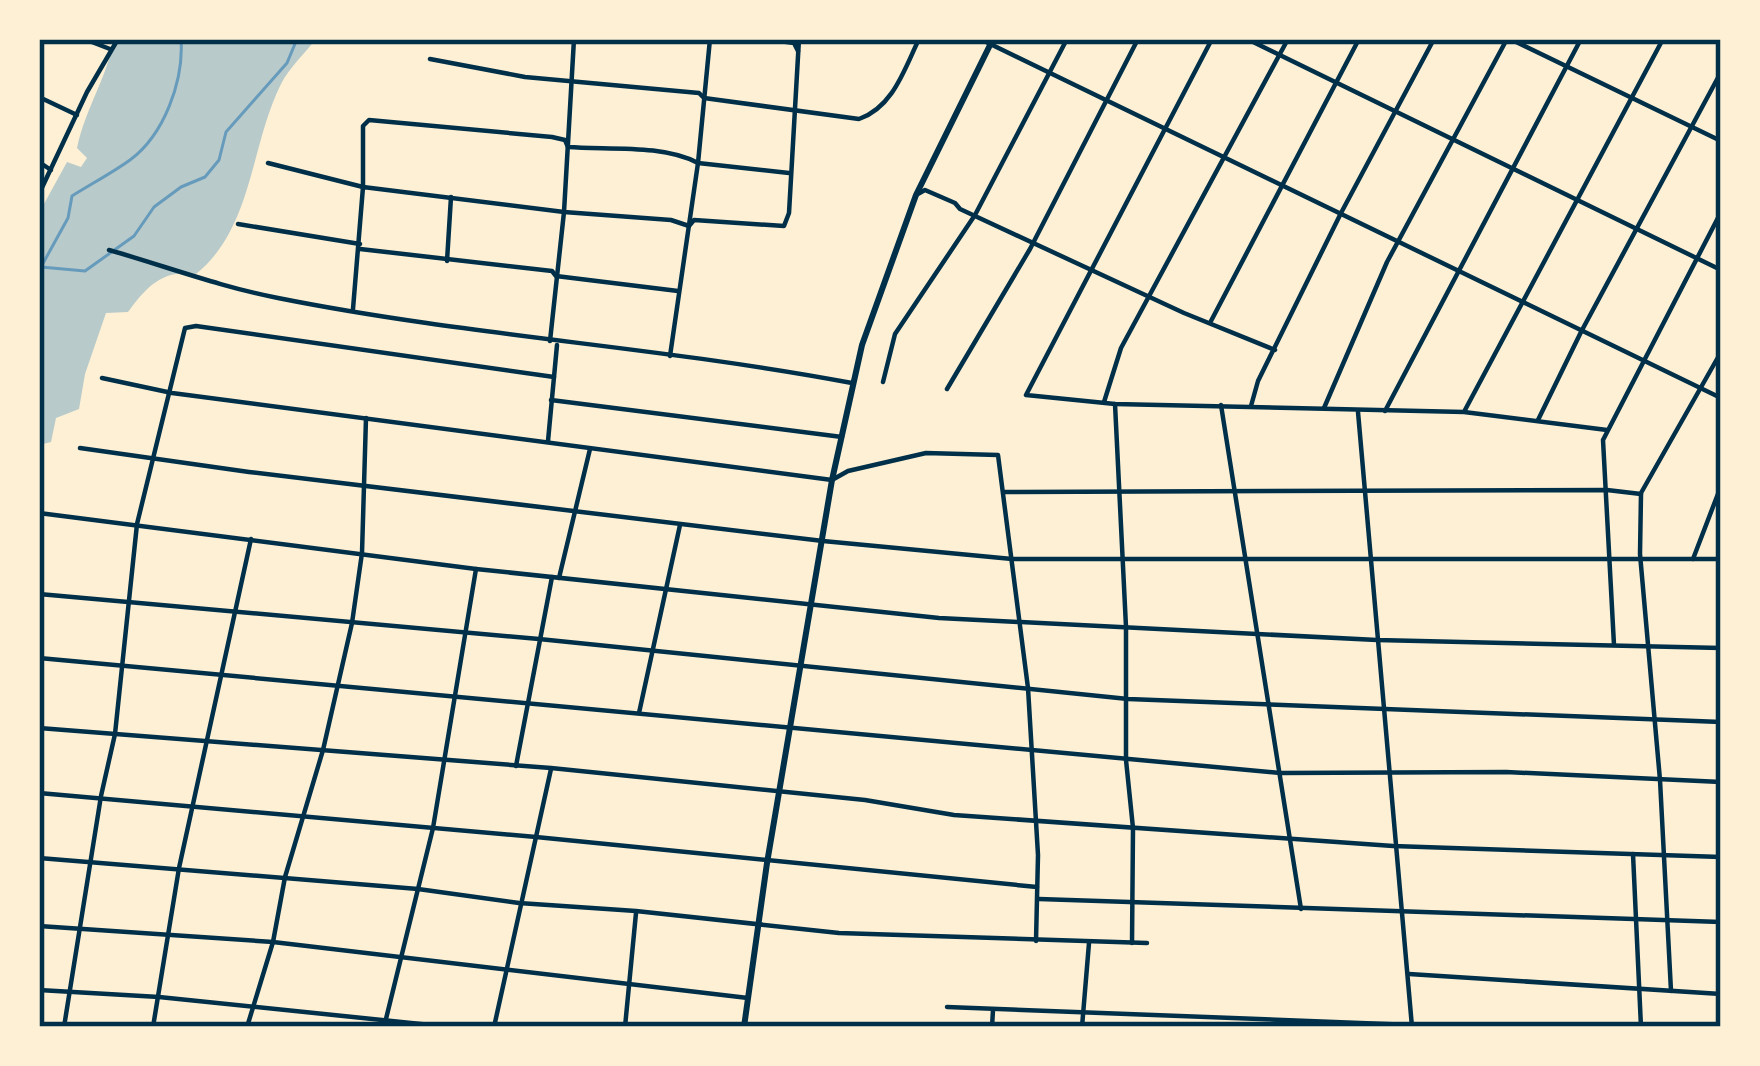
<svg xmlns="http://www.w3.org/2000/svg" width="1760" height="1066" font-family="'Public Sans',sans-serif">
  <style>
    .green { fill: #b9caca }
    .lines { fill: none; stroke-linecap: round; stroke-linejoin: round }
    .stream { stroke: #669bbc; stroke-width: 3 }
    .minor { stroke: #003049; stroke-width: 4.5 }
    .tertiary { stroke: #003049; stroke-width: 6 }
    .neatline { fill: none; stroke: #003049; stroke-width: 4.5 }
  </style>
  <rect width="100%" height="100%" fill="#fdf0d5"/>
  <path class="green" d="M 114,39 L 316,39 C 305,53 289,68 281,84 C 250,146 253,228 196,274 C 163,269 147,286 128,312 L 106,313 L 85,374 L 79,409 L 56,418 L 51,442 L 39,445 L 39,213 L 67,162 L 81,167 L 87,158 L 77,148 C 85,109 107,78 114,39 Z"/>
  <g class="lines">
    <g class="stream">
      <path d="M 41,267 L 85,271 L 134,236 L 154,207 L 181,187 L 205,177 L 219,160 L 226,132 L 287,63 L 297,39"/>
      <path d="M 39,297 L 41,267 L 68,218 L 72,196 C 91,184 112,173 130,160 C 164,135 184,81 181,39"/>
    </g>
    <g class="minor">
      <path d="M 84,39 L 110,49"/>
      <path d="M 764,39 L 794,43 L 798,51"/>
      <path d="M 980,39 L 1721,398"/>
      <path d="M 1212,39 L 1026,395 L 1115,404 L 1464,412 L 1607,430"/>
      <path d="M 1247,39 L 1721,270"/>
      <path d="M 1510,39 L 1721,141"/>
      <path d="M 430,59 L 525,77 L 699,93 L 704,98 L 859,119 C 893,107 904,70 919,39"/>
      <path d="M 39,97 L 77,115"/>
      <path d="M 39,162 L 51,170"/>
      <path d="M 268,163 L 363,187 L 363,126 L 369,120 L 552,137 L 565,140 L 568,147 C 607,150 663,144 698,163 L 789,173"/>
      <path d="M 39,194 L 87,92 L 118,39"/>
      <path d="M 916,195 L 925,190 L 955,203 L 960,209 L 1184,313 L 1275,350"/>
      <path d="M 238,224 L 360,244"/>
      <path d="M 360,249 L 552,271 L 556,276 L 678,291"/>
      <path d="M 109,250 C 165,266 221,287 278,298 C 468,336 662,347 852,383 L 854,380"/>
      <path d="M 447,261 L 451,197"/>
      <path d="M 353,309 L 363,187 L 564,212 L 671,220 L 689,226 L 694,220 L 784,226 L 789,213 L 799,39"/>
      <path d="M 1211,321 L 1359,39"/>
      <path d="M 550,341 L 564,212 L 574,39"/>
      <path d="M 670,356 L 698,163 L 710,39"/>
      <path d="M 102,378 L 172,393 L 832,480 L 848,471 L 926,453 L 998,455 L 1028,688 L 1038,855 L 1036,941"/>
      <path d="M 883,382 L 895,334 L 975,215 L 1067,39"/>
      <path d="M 947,389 L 1030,249 L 1138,39"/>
      <path d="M 551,400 L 842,437"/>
      <path d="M 1104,402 L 1121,348 L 1288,39"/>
      <path d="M 1115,404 L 1126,627 L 1126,760 L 1133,828 L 1132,943"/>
      <path d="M 1221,405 L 1301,909"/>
      <path d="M 1251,406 L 1258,381 L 1341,213 L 1434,39"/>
      <path d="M 1324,408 L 1387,262 L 1507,39"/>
      <path d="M 1465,410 L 1663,39"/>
      <path d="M 1385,411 L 1581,39"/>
      <path d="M 1358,412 L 1412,1027"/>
      <path d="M 1538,420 L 1581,332 L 1721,72"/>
      <path d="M 548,441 L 557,345"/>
      <path d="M 80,448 L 249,472 L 823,541 L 1012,559 L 1721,559"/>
      <path d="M 1005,492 L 1607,490 L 1641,494"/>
      <path d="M 1641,493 L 1721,352"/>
      <path d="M 1641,494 L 1640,554 L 1660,780 L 1671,991"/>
      <path d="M 39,513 L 476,569 L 939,618 L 1377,640 L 1721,648"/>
      <path d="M 1693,559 L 1721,486"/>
      <path d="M 559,578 L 590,449"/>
      <path d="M 39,594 L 539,639 L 1128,699 L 1721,722"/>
      <path d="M 1614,645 L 1603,440 L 1721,212"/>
      <path d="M 39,658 L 1280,773 L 1506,772 L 1721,782"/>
      <path d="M 639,713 L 680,525"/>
      <path d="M 39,728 L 551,768 L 865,800 L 954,815 L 1393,846 L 1721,857"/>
      <path d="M 516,766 L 552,577"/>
      <path d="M 39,793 L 536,837 L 1037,887"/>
      <path d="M 1633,854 L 1641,1027"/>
      <path d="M 39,858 L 418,889 L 519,903 L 636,911 L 839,933 L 1147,943"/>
      <path d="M 1039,899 L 1721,922"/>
      <path d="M 39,926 L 273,942 L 748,998"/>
      <path d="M 1409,974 L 1721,994"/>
      <path d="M 39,990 L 159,997 L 450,1027"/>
      <path d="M 947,1007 L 1412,1025"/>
      <path d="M 64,1027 L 101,796 L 115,734 L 137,524 L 185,328 L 196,326 L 554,377"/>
      <path d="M 153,1027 L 179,868 L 251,539"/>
      <path d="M 247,1027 L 273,942 L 285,877 L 323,750 L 352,623 L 362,553 L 366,418"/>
      <path d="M 384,1027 L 433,828 L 476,569"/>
      <path d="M 494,1027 L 551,769"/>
      <path d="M 625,1027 L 636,913"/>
      <path d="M 992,1027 L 993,1010"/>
      <path d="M 1082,1027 L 1089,943"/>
    </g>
    <path class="tertiary" d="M 744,1027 L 767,863 L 832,480 L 862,345 L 916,195 L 993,39"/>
  </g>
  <rect width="1760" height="1066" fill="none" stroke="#fdf0d5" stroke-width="84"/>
  <rect x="42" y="42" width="1676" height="982" class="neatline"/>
</svg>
